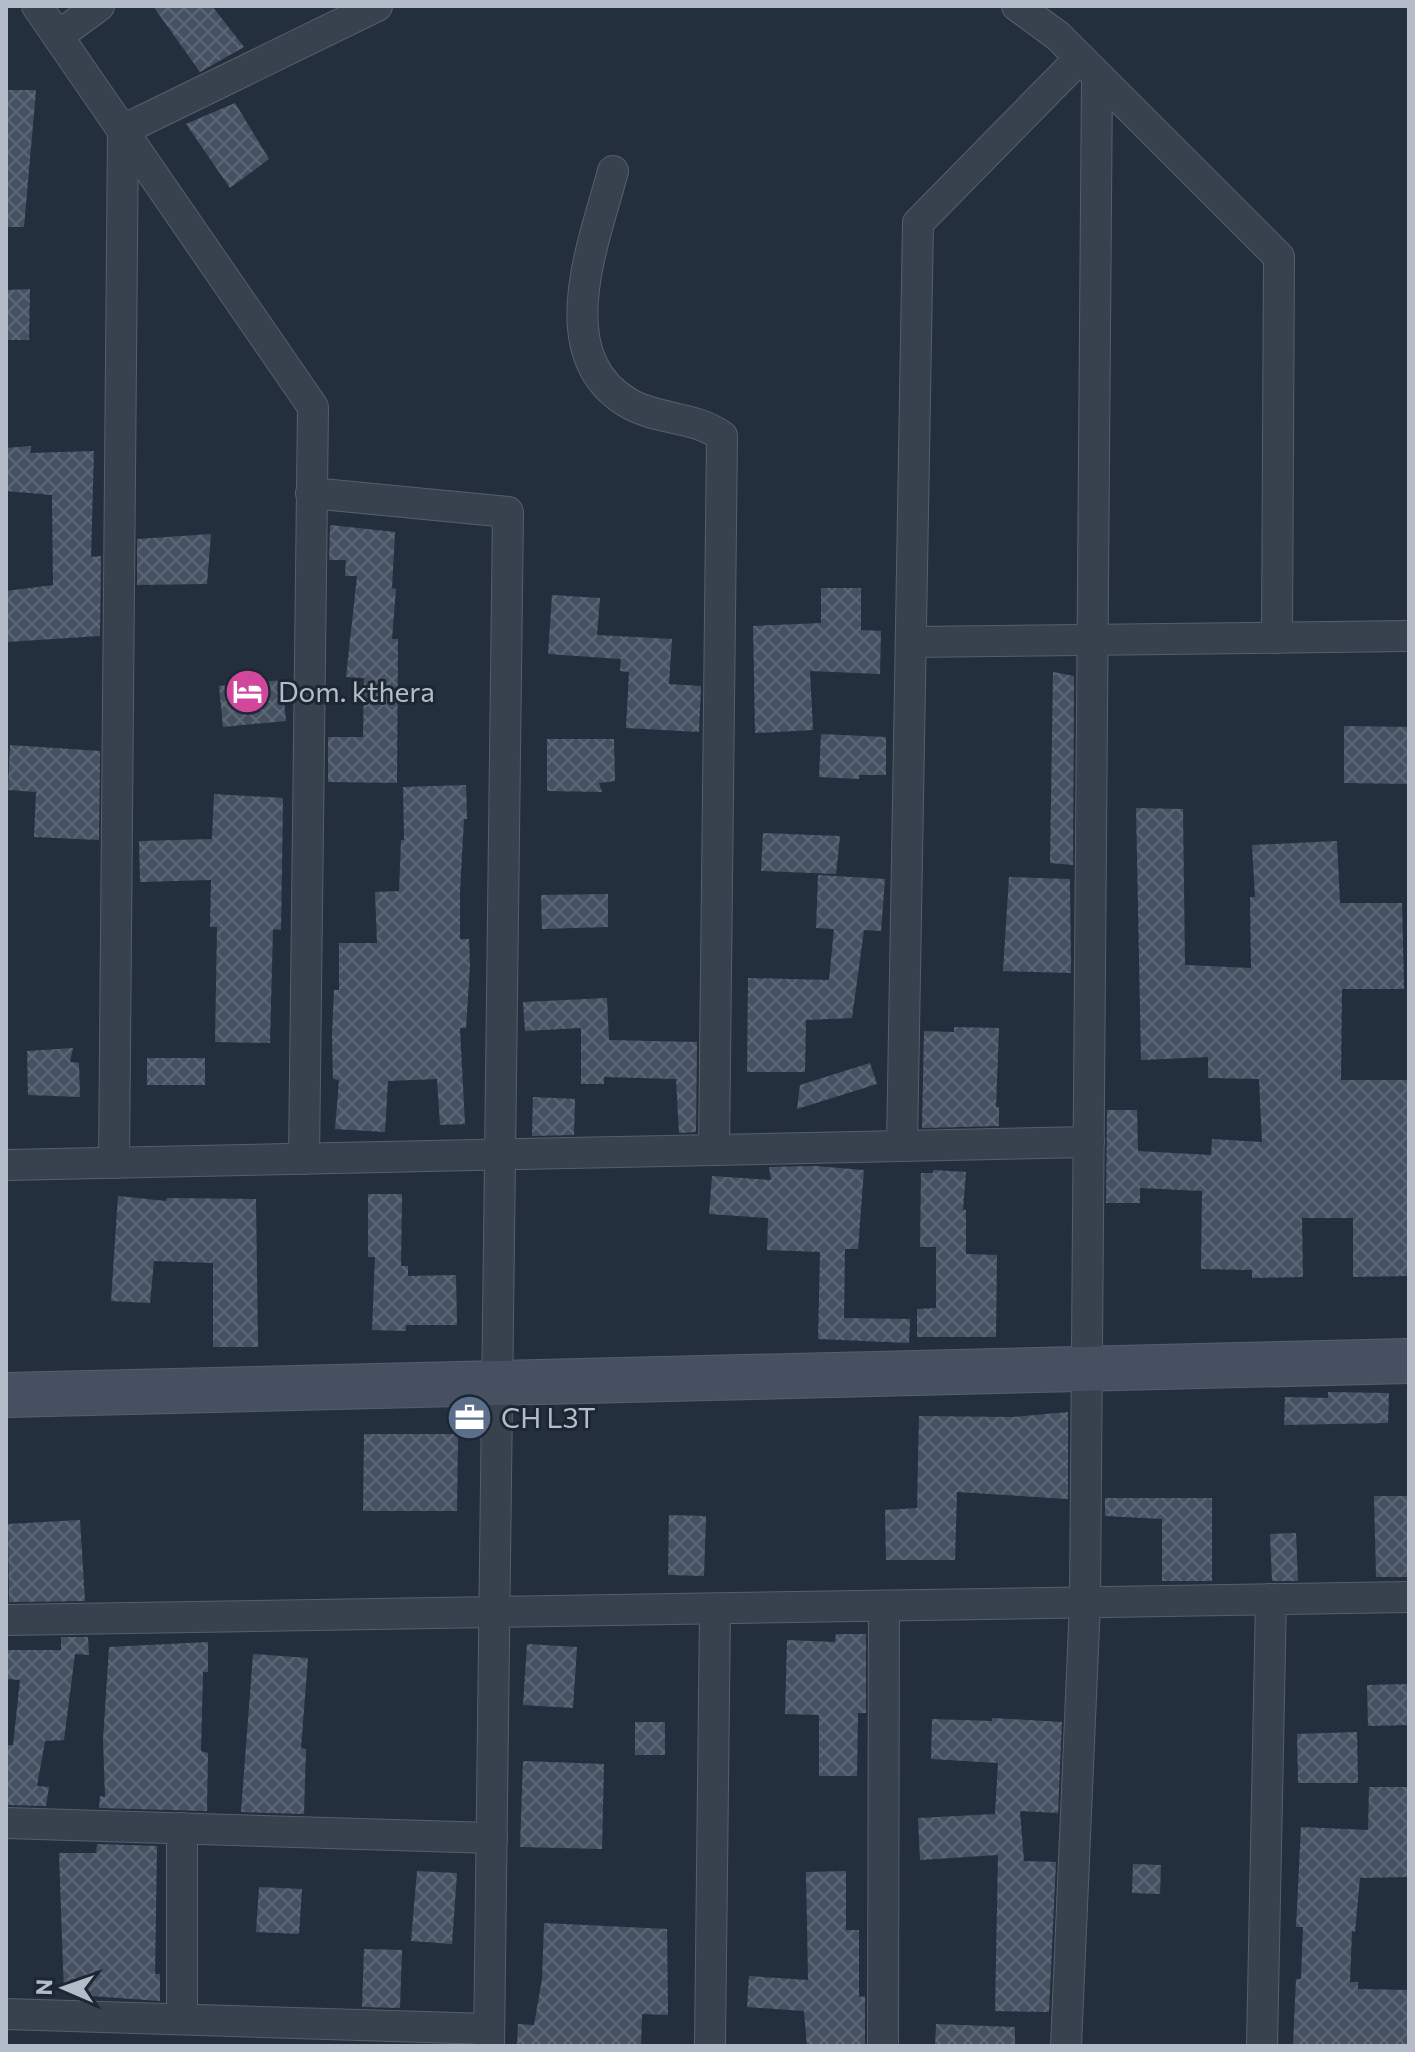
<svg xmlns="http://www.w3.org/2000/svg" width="1415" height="2052" font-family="Commissioner,sans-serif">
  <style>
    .building { fill: url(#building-cross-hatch) }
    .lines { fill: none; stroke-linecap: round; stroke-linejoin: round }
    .street-casing { stroke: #565f6c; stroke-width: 32 }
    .secondary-casing { stroke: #565f6c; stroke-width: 46 }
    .street { stroke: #38414e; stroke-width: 30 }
    .secondary { stroke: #465061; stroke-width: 44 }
    .labels { text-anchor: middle; stroke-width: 6; stroke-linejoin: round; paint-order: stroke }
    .poi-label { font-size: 28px; fill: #b4bcc9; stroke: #1d2633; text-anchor: start }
  </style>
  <defs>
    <pattern id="building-cross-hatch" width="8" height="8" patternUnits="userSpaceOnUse" patternTransform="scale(2)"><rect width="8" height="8" fill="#455162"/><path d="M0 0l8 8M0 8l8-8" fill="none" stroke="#5d6877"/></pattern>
  </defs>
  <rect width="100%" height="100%" fill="#242f3e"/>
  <g class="building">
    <path d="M 153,6 L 212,6 L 244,47 L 200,72 Z"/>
    <path d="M 6,90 L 36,90 L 24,227 L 6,227 Z"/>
    <path d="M 235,103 L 269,159 L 230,188 L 186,124 Z"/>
    <path d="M 30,289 L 29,340 L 6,340 L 6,290 Z"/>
    <path d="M 31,446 L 30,453 L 94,451 L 91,557 L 101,556 L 100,636 L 6,642 L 6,591 L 53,585 L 52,495 L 6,491 L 6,448 Z"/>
    <path d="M 330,525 L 395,532 L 392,588 L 396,589 L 392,639 L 398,639 L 397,783 L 328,782 L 328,737 L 363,737 L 364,678 L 346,677 L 357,576 L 345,576 L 346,560 L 329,560 Z"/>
    <path d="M 211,534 L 207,584 L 137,585 L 137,539 Z"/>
    <path d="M 821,588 L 861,588 L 861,630 L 881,631 L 880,674 L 810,671 L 813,730 L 755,733 L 753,626 L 821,623 Z"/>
    <path d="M 552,595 L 600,598 L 597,635 L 672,639 L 669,684 L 701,686 L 699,732 L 626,728 L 629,672 L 620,671 L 621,659 L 548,654 Z"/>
    <path d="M 1053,672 L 1074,676 L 1073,865 L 1050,863 Z"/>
    <path d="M 282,680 L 286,721 L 223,727 L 219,686 Z"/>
    <path d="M 1344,726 L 1409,727 L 1409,784 L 1344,783 Z"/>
    <path d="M 821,734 L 886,737 L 886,775 L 859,775 L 859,779 L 819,777 Z"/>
    <path d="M 547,739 L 614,739 L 615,781 L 599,783 L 602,792 L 547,791 Z"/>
    <path d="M 10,745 L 100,751 L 99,840 L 34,837 L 36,792 L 8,790 Z"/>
    <path d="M 466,785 L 467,819 L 464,819 L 460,892 L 460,939 L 469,939 L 470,966 L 466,1028 L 460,1028 L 465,1124 L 440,1125 L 437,1079 L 388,1081 L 385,1132 L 335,1129 L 339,1080 L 333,1079 L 332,1036 L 334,990 L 339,990 L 339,943 L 377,943 L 375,892 L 399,891 L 401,840 L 404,840 L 403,787 Z"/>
    <path d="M 214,794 L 283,798 L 281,930 L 273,929 L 270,1043 L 215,1042 L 217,927 L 210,927 L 211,880 L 140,882 L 139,841 L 212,839 Z"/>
    <path d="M 1136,808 L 1183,809 L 1185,965 L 1251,968 L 1250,897 L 1255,897 L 1252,845 L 1337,841 L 1340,903 L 1402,903 L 1404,989 L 1342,989 L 1341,1080 L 1409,1080 L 1409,1276 L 1353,1277 L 1353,1218 L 1302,1218 L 1303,1277 L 1252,1278 L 1252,1270 L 1201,1269 L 1202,1191 L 1140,1188 L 1140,1203 L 1106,1203 L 1107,1110 L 1137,1110 L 1138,1151 L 1211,1155 L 1212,1139 L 1262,1142 L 1259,1079 L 1208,1078 L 1208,1057 L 1141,1060 Z"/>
    <path d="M 763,833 L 840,836 L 836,874 L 761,871 Z"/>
    <path d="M 818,875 L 885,879 L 881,931 L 864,930 L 852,1018 L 806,1020 L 805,1072 L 747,1072 L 748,978 L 829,980 L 834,929 L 816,928 Z"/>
    <path d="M 1009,877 L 1070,879 L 1071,973 L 1003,971 Z"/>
    <path d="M 608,894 L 608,927 L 542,929 L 541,895 Z"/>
    <path d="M 607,998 L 609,1040 L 697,1042 L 696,1132 L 679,1133 L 676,1079 L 604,1077 L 604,1084 L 581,1084 L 581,1028 L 525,1031 L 523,1002 Z"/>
    <path d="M 954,1027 L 999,1028 L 996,1107 L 999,1107 L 999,1126 L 922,1128 L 924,1031 L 954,1032 Z"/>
    <path d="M 73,1048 L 70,1062 L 79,1063 L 80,1097 L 28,1095 L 27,1051 Z"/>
    <rect x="147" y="1058" width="58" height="27"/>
    <path d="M 870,1063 L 877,1084 L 797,1109 L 800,1085 Z"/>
    <path d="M 533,1097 L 575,1099 L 574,1135 L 532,1136 Z"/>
    <path d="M 815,1166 L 864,1170 L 858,1249 L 845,1249 L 844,1318 L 910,1319 L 909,1343 L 818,1339 L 820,1252 L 767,1250 L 768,1218 L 709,1214 L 712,1176 L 771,1180 L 769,1167 Z"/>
    <path d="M 933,1170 L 966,1172 L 963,1210 L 966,1210 L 966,1254 L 997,1255 L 996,1337 L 917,1337 L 917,1309 L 936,1308 L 936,1247 L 920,1247 L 921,1173 L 933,1173 Z"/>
    <path d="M 368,1194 L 402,1194 L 401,1266 L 408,1266 L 408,1276 L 456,1275 L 457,1325 L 406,1325 L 406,1331 L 372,1330 L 375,1257 L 368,1257 Z"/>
    <path d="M 118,1196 L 166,1201 L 167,1198 L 256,1199 L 258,1347 L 213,1347 L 213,1263 L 154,1261 L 150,1303 L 111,1301 Z"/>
    <path d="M 1328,1392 L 1389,1393 L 1388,1423 L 1284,1425 L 1285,1397 L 1328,1398 Z"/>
    <path d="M 1068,1412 L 1068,1499 L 957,1492 L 955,1560 L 886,1560 L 885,1510 L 917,1508 L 919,1416 L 1013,1417 Z"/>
    <path d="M 364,1434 L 458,1434 L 457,1511 L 363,1511 Z"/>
    <path d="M 1374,1496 L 1409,1496 L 1409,1577 L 1376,1577 Z"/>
    <path d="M 1105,1498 L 1212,1498 L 1212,1581 L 1162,1581 L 1162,1519 L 1105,1516 Z"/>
    <path d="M 669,1515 L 706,1516 L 704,1576 L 668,1575 Z"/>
    <path d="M 80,1520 L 85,1601 L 9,1602 L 8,1524 Z"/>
    <path d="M 1296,1533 L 1298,1581 L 1272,1581 L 1270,1534 Z"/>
    <path d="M 836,1634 L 866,1634 L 866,1713 L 858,1713 L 857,1776 L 819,1776 L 819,1715 L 785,1714 L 787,1640 L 835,1642 Z"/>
    <path d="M 61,1637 L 88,1637 L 89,1655 L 75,1654 L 64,1740 L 45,1741 L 37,1786 L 49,1787 L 46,1806 L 6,1805 L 7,1745 L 13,1745 L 20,1680 L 8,1679 L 8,1650 L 61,1650 Z"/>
    <path d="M 208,1642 L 208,1672 L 203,1672 L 201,1751 L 208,1753 L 207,1811 L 99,1808 L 100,1796 L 105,1797 L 103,1740 L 109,1647 Z"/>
    <path d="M 527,1644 L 577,1647 L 573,1708 L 523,1705 Z"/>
    <path d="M 253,1654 L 308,1658 L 301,1748 L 306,1749 L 304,1814 L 241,1812 Z"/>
    <path d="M 1409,1684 L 1409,1725 L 1368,1726 L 1367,1685 Z"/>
    <path d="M 992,1718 L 1062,1722 L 1058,1813 L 1020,1811 L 1024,1861 L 1056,1862 L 1049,2012 L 995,2011 L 998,1855 L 920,1860 L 918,1818 L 995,1814 L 998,1763 L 931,1759 L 932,1719 L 992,1721 Z"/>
    <rect x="635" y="1722" width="30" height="33"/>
    <path d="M 1357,1732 L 1358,1783 L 1298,1783 L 1297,1734 Z"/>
    <path d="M 523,1761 L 604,1764 L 602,1849 L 520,1847 Z"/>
    <path d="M 1369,1787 L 1409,1787 L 1409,1877 L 1360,1878 L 1355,1932 L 1352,1931 L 1350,1982 L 1358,1982 L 1358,1989 L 1409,1990 L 1409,2046 L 1293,2046 L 1296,1979 L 1301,1979 L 1303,1927 L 1296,1927 L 1301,1827 L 1368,1830 Z"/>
    <path d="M 97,1844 L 157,1846 L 155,1974 L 160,1974 L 160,2001 L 64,1994 L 59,1853 L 96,1853 Z"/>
    <path d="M 1133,1864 L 1161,1865 L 1160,1894 L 1132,1893 Z"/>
    <path d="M 417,1871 L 457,1873 L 452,1944 L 411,1941 Z"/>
    <path d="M 846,1871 L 846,1930 L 859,1930 L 859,1997 L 865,1996 L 865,2046 L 807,2046 L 804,2011 L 747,2007 L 749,1976 L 808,1980 L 806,1872 Z"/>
    <path d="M 259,1887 L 302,1889 L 299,1934 L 256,1932 Z"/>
    <path d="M 544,1923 L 667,1929 L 668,2015 L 642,2014 L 641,2046 L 517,2046 L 518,2024 L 534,2025 L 542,1979 Z"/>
    <path d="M 364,1949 L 402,1950 L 400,2008 L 362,2007 Z"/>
    <path d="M 936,2024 L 1015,2027 L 1015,2046 L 935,2046 Z"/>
  </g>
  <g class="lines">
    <defs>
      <g id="street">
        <path d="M 37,6 L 313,407 L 304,1159"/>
        <path d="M 1017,6 L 1058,36 L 1279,257 L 1277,638"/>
        <path d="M 58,36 L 99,6"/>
        <path d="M 613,171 C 595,241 546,356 630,404 C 659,420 694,416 722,436 L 714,1150"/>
        <path d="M 311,493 L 508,512 L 489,2046"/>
        <path d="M 911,642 L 1409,636"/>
        <path d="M 902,1146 L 918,223 L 1080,58"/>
        <path d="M 114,1163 L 123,130 L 377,6"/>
        <path d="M 6,1165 L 1089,1142"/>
        <path d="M 6,1620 L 1409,1597"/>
        <path d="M 6,1823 L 492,1838"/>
        <path d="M 6,2014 L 489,2029"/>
        <path d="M 182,2019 L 182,1828"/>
        <path d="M 710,2046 L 715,1609"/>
        <path d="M 883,2046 L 884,1606"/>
        <path d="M 1066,2046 L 1085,1603 L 1097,76"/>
        <path d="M 1262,2046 L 1271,1599"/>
      </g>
      <path id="secondary" d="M 6,1395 L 1409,1361"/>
    </defs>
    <use href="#street" class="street-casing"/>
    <use href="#secondary" class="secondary-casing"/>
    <use href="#street" class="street"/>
    <use href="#secondary" class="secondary"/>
  </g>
  <defs>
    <symbol id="hotel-disc" viewBox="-11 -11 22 22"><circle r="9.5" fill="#d1479c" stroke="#1d2633"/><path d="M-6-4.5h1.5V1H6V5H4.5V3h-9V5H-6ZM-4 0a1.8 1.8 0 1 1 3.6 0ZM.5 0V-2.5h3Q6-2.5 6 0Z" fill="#fff"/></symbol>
    <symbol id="office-disc" viewBox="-11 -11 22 22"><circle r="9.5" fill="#5c6f8a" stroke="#1d2633"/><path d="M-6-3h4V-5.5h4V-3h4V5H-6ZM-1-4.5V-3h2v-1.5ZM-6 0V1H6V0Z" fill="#fff"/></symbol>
  </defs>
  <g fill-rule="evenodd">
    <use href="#hotel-disc" x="222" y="666" width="51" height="51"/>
    <use href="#office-disc" x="444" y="1392" width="51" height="51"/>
  </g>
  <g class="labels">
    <g class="poi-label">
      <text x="278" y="702">Dom. kthera</text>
      <text x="501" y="1428">CH L3T</text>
    </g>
  </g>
  <rect width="1415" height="2052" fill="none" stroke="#b4bcc9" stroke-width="16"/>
  <g transform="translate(64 1988) rotate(272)" stroke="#1d2633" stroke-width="6" paint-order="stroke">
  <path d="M0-6L14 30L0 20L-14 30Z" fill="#b4bcc9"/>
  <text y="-12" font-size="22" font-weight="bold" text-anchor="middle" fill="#b4bcc9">N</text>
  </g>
</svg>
